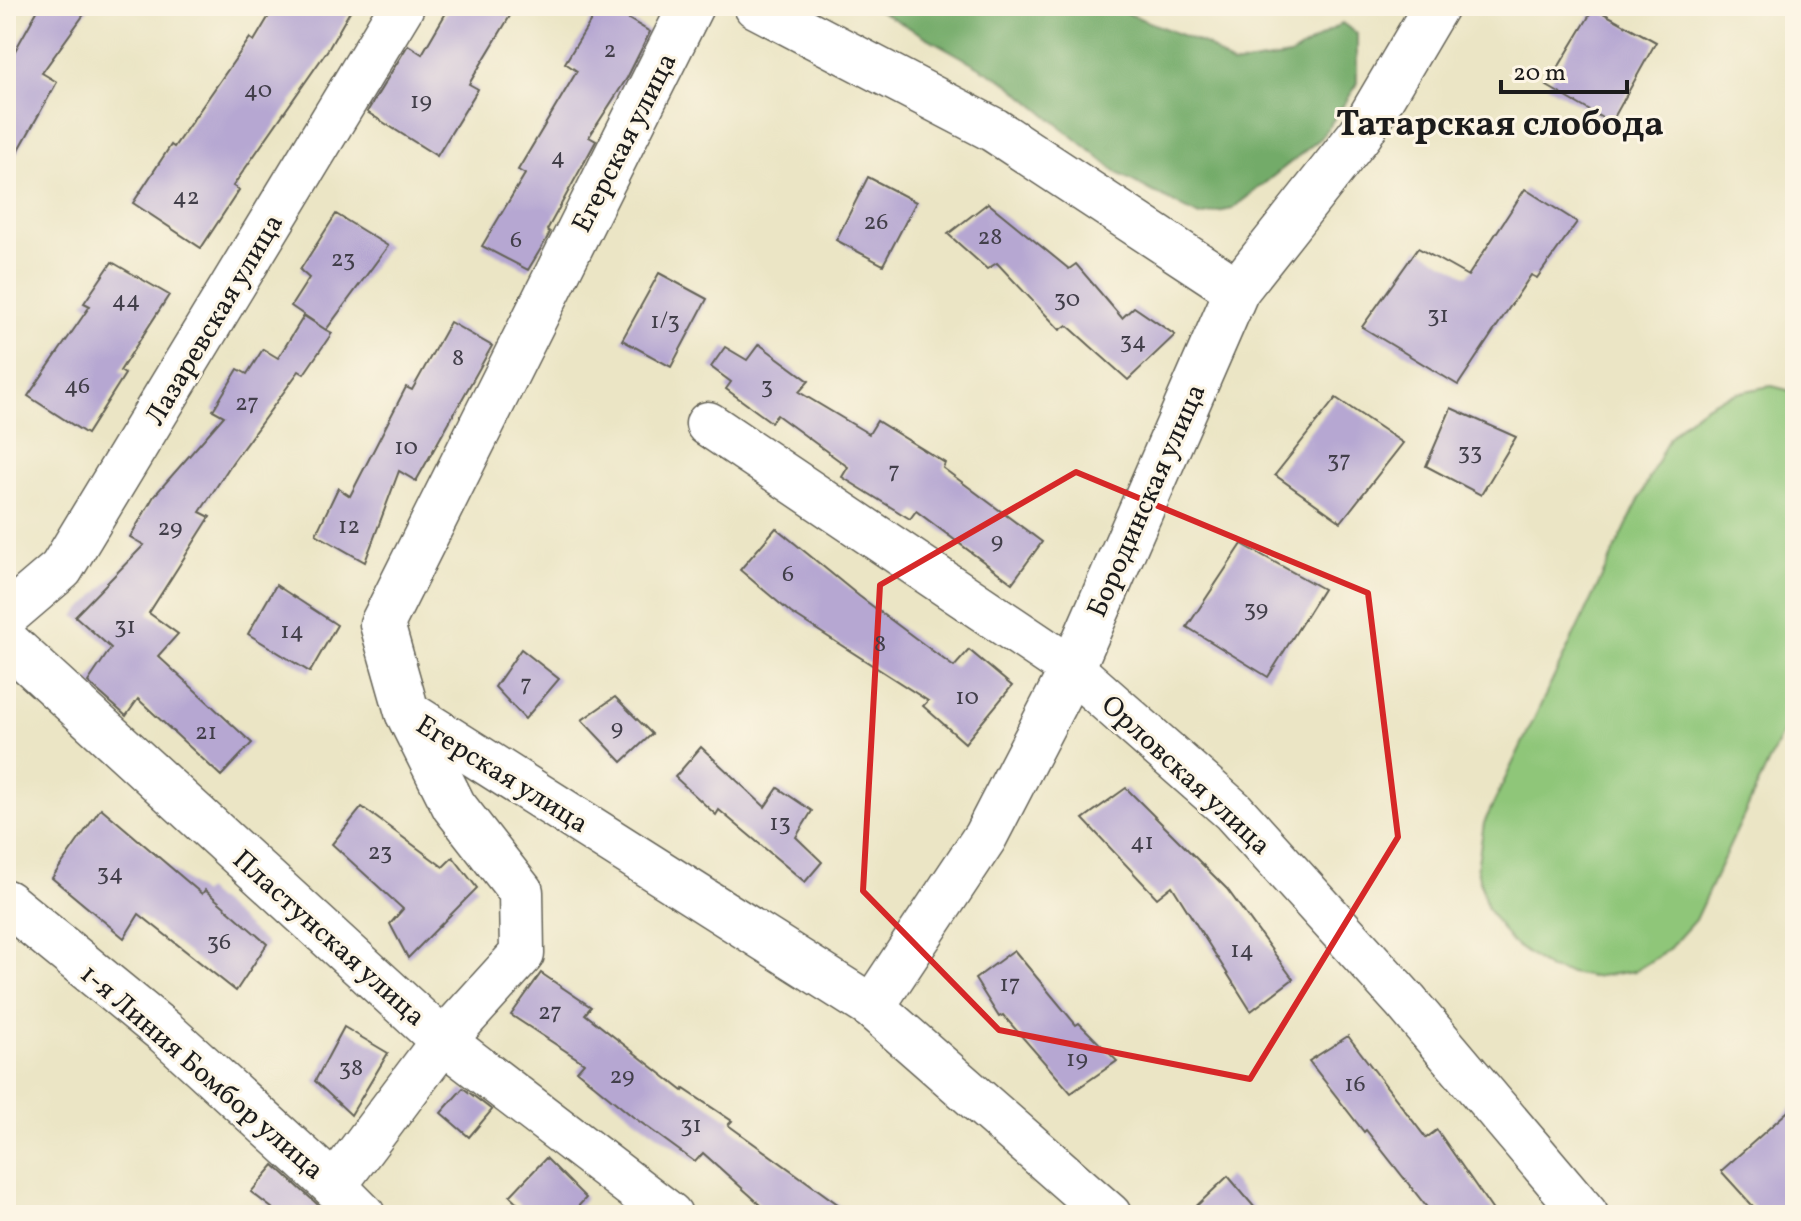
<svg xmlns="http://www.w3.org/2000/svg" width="1801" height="1221" font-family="Vollkorn,serif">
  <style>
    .green { fill: #8fc679; stroke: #56714a; stroke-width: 2 }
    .forest { fill: #73ab69; stroke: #486442; stroke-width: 2 }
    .building { fill: #b6a7d2 }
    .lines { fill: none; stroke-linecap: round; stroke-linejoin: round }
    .minor-casing { stroke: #646257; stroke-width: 47 }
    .minor { stroke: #fff; stroke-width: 44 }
    .marked { fill: none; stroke: #d62828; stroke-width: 6; stroke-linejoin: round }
    .labels { text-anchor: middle; stroke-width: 6; stroke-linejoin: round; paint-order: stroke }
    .number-label { font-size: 24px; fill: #423f4a }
    .street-label { font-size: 28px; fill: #1c1c1c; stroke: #fcf5e5 }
    .district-label { font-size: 36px; font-weight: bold; fill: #1c1c1c; stroke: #fcf5e5 }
  </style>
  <rect width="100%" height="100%" fill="#fcf5e5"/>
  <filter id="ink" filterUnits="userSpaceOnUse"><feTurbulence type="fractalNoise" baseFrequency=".0125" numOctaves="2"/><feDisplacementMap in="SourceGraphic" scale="16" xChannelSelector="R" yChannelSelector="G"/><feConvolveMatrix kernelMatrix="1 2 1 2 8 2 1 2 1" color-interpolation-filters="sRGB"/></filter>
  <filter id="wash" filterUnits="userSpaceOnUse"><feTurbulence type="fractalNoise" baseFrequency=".006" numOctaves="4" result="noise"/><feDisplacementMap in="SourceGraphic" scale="32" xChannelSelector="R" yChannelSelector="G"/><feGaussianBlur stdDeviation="1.8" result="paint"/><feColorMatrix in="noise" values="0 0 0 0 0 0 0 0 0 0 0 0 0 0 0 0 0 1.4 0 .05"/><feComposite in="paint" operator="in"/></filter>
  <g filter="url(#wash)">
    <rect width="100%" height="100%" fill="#ebe5c5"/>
    <path class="green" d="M 1772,386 L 1795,392 L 1795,706 L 1695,920 L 1668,950 L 1635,971 L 1592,977 L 1549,969 L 1511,942 L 1487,908 L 1477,869 L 1484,823 L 1669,437 C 1705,401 1722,394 1772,386 Z"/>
    <path class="forest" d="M 871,6 L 1109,6 L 1207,45 L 1232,65 L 1290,56 L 1342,23 L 1357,34 L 1357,85 L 1321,138 L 1232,209 L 1199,216 L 1119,174 L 1006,82 Z"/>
    <g id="blocks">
      <g class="building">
        <path d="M 40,6 L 90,6 L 42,73 L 57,82 L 6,173 L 6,53 L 12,56 Z"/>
        <path d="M 275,6 L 353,6 L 329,48 L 233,186 L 239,190 L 201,248 L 133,203 L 171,145 L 174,147 L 250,38 L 254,41 Z"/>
        <path d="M 450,6 L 516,6 L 469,84 L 478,89 L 437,156 L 367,112 L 408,45 L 422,54 Z"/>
        <path d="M 600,6 L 607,6 L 650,32 L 627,78 L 589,137 L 596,141 L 547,230 L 550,232 L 546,240 L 528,270 L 482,246 L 525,174 L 518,170 L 577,71 L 565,63 Z"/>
        <path d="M 1594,8 L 1656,42 L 1611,123 L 1547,86 Z"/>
        <path d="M 868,177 L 916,202 L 883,265 L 836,240 Z"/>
        <path d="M 1525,189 L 1577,222 L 1537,278 L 1531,275 L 1458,385 L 1362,327 L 1418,248 L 1468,276 Z"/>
        <path d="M 988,203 L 1069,269 L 1076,264 L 1122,318 L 1134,307 L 1175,335 L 1128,380 L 1067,325 L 1060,330 L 997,263 L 987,269 L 948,234 Z"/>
        <path d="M 336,214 L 388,246 L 326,330 L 332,333 L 304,374 L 299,371 L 232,463 L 200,512 L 210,517 L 149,613 L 178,634 L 158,656 L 252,743 L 221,776 L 138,699 L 126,716 L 88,682 L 111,648 L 75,616 L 144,545 L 130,537 L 154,496 L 224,416 L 213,410 L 238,369 L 247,374 L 263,349 L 278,358 L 304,316 L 326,330 L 291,306 L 309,278 L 300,270 Z"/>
        <path d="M 112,262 L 169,295 L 120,371 L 125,374 L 87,434 L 28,396 L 90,306 L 84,303 Z"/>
        <path d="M 659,273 L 707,299 L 671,367 L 622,340 Z"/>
        <path d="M 450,322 L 492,346 L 416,481 L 399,471 L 365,562 L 316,534 L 338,488 L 350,496 L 406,387 L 412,390 Z"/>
        <path d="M 759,344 L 809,381 L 799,392 L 869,434 L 877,421 L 945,463 L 943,468 L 1042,542 L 1012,583 L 916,511 L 910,519 L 842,477 L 848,467 L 777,415 L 771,422 L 726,389 L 731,382 L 711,367 L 725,347 L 747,360 Z"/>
        <path d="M 1336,398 L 1403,443 L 1341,522 L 1275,475 Z"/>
        <path d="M 1451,408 L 1516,437 L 1481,495 L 1426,466 Z"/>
        <path d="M 776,528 L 859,596 L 954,667 L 969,650 L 1012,686 L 965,743 L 923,706 L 928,701 L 791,613 L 740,570 Z"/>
        <path d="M 1242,544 L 1323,589 L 1268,677 L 1187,627 Z"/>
        <path d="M 276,585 L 337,625 L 310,672 L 248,634 Z"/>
        <path d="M 521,649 L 559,679 L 525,719 L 495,687 Z"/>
        <path d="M 615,697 L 652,734 L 622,762 L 582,720 Z"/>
        <path d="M 701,747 L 765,807 L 778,788 L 812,811 L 796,837 L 822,862 L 805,882 L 719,810 L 716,815 L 675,777 Z"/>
        <path d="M 1126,788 L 1227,889 L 1293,979 L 1251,1011 L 1172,886 L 1157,898 L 1083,819 Z"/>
        <path d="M 362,807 L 443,867 L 453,857 L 477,888 L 408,958 L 390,924 L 403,909 L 332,844 Z"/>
        <path d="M 101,808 L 202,894 L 205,890 L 267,944 L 236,991 L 139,914 L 124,938 L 52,878 Z"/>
        <path d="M 1014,950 L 1076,1025 L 1079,1023 L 1117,1061 L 1071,1093 L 1003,1015 L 999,1017 L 975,979 Z"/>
        <path d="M 541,973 L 591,1007 L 585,1014 L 683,1091 L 684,1089 L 732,1121 L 728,1125 L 853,1215 L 772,1215 L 703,1153 L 695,1162 L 632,1116 L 577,1071 L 584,1063 L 511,1015 Z"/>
        <path d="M 344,1027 L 388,1053 L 351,1115 L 315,1081 Z"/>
        <path d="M 1348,1036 L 1426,1138 L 1437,1130 L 1496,1215 L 1433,1215 L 1366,1130 L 1364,1132 L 1309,1061 Z"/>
        <path d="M 463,1088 L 492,1110 L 469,1137 L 441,1113 Z"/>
        <path d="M 1795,1105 L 1795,1215 L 1761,1215 L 1721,1171 Z"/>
        <path d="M 546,1158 L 586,1198 L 570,1215 L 530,1215 L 510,1196 Z"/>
        <path d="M 274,1165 L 317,1204 L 328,1215 L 281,1215 L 251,1192 Z"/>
        <path d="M 1228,1176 L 1261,1215 L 1187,1215 Z"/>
      </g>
    </g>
  </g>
  <g filter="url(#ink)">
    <use href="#blocks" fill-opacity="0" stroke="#646257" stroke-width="2"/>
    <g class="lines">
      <defs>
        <g id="minor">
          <path d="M 691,6 L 382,624 L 407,712 L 872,1007 L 1109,1215"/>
          <path d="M 756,6 L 994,130 L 1237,290"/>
          <path d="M 708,424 L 1072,669 L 1233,811 L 1406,1002 L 1586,1215"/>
          <path d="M 6,616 L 61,569 L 402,6"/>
          <path d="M 6,641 L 443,1041 L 670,1215"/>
          <path d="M 6,902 L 165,1032 L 334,1186 L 443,1041 L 522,954 L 521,892 L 454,806 L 408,714"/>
          <path d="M 872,1007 L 985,837 L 1072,669 L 1237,290 L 1361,133 L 1436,6"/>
          <path d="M 334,1186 L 363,1215"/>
        </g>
      </defs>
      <use href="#minor" class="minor-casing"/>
      <use href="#minor" class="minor"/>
    </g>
  </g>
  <path class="marked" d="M 1076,472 L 1368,593 L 1398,837 L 1250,1079 L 999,1030 L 863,891 L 880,585 Z"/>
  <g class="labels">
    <g class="number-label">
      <text x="610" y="57">2</text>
      <text x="258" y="97">40</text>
      <text x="421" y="108">19</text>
      <text x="558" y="164">4</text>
      <text x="186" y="204">42</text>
      <text x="876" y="229">26</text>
      <text x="990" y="244">28</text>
      <text x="516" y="247">6</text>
      <text x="343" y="266">23</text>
      <text x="1067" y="306">30</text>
      <text x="126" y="307">44</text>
      <text x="1438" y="322">31</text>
      <text x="665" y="328">1/3</text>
      <text x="1133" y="348">34</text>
      <text x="458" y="365">8</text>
      <text x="77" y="393">46</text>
      <text x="767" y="393">3</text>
      <text x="247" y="410">27</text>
      <text x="406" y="454">10</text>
      <text x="1470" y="459">33</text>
      <text x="1339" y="467">37</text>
      <text x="894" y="478">7</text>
      <text x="349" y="533">12</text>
      <text x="170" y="535">29</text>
      <text x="997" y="548">9</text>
      <text x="788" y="581">6</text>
      <text x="1256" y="616">39</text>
      <text x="125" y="633">31</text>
      <text x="292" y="638">14</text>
      <text x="880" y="651">8</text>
      <text x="526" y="691">7</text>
      <text x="967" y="704">10</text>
      <text x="617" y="735">9</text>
      <text x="206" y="739">21</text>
      <text x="780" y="830">13</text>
      <text x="1142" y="849">41</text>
      <text x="380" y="859">23</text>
      <text x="110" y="880">34</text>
      <text x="219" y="949">36</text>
      <text x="1242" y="957">14</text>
      <text x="1010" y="991">17</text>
      <text x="550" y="1019">27</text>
      <text x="1077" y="1066">19</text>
      <text x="351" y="1075">38</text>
      <text x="622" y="1083">29</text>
      <text x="1355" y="1091">16</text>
      <text x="691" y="1132">31</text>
    </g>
    <g class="street-label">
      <text transform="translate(623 142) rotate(-63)" y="10">Егерская улица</text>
      <text transform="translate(213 319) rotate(-59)" y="10">Лазаревская улица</text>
      <text transform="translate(1145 500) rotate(-66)" y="10">Бородинская улица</text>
      <text transform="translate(503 773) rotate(32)" y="10">Егерская улица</text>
      <text transform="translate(1187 774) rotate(43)" y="10">Орловская улица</text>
      <text transform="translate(330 937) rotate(42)" y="10">Пластунская улица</text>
      <text transform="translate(203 1071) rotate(41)" y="10">1-я Линия Бомбор улица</text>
    </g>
    <g class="district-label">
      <text x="1500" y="135">Татарская слобода</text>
    </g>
  </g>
  <rect width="1801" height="1221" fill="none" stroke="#fcf5e5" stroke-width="32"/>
  <path d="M1501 80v12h126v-12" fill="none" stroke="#1c1c1c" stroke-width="4"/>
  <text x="1513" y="80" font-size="24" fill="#1c1c1c" stroke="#fcf5e5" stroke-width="6" paint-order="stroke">20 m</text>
</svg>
